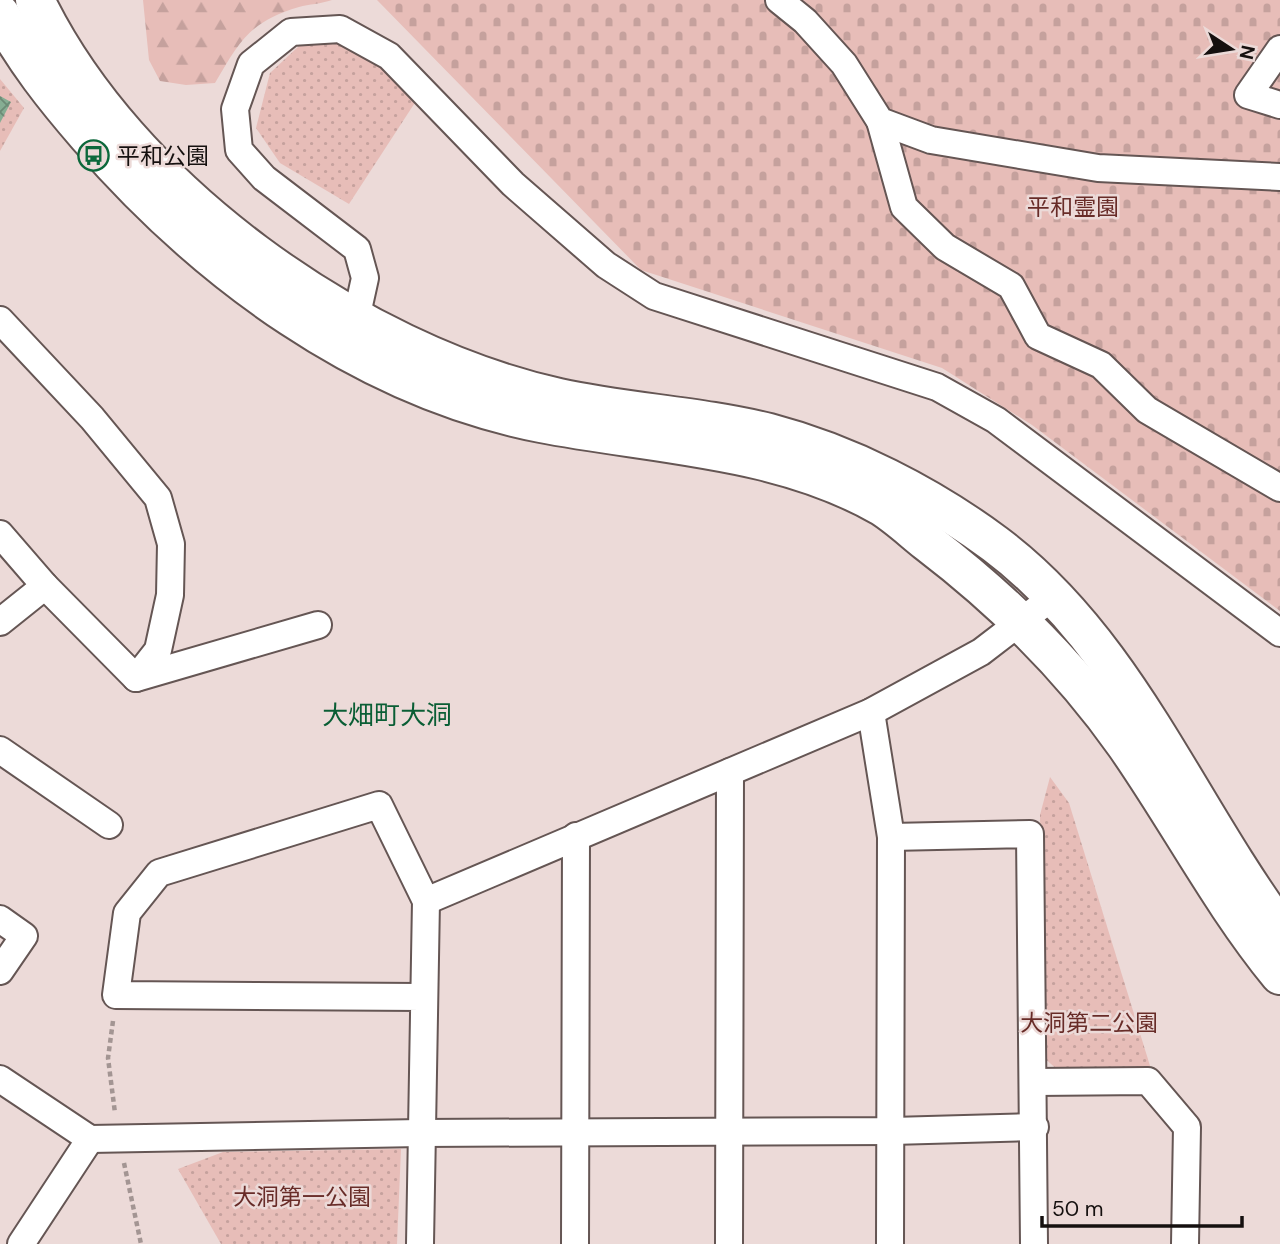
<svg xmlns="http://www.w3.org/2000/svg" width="1280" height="1244" font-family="'DM Sans','Noto Sans JP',sans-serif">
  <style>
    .forest { fill: url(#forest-firs) }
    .cemetery { fill: url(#cemetery-stones) }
    .park { fill: url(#park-dots) }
    .building { fill: url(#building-cross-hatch) }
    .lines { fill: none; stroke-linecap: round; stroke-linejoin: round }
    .street-casing { stroke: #655654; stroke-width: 30 }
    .secondary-casing { stroke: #655654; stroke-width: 42 }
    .path { stroke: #a39593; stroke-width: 4.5; stroke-dasharray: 5 3.5; stroke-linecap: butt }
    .street { stroke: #fff; stroke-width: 26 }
    .secondary { stroke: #fff; stroke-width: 38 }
    .labels { text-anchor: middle; stroke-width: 5; stroke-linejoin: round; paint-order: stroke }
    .poi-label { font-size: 23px; fill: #15100f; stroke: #ecdad8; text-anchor: start }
    .park-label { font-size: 23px; fill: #682c28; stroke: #ecdad8 }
    .quarter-label { font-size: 26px; fill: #0a5e35; stroke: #ecdad8 }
  </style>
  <defs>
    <pattern id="forest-firs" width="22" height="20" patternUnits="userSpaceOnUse" patternTransform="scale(1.75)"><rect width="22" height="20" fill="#e7bdb8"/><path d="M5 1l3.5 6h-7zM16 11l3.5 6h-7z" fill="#c5a19d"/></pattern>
    <pattern id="cemetery-stones" width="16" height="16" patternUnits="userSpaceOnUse" patternTransform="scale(1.75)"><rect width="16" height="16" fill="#e7bdb8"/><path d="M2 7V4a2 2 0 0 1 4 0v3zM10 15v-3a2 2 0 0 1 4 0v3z" fill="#c5a19d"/></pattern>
    <pattern id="park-dots" width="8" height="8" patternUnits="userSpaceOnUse" patternTransform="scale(1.75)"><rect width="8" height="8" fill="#e7bdb8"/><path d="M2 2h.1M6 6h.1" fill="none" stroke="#c5a19d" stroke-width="1.8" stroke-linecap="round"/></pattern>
    <pattern id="building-cross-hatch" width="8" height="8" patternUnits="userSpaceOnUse" patternTransform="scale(1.75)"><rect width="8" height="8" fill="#86ad93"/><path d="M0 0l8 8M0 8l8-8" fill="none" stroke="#6c8b76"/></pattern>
  </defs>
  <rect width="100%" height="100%" fill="#ecdad8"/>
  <path class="forest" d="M 143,0 L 332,0 C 321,4 309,4 299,7 C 249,22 240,41 215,83 L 186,85 L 160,81 L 149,60 Z"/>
  <path class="cemetery" d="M 377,0 L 1280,0 L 1280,611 L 1032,425 L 942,368 L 641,270 Z"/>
  <g class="park">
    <path d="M 334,39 L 386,63 L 418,98 L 349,204 L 280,163 L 256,128 L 270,73 L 299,46 Z"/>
    <path d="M 0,79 L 24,108 L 0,151 Z"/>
    <path d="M 1050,777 L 1069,803 L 1151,1069 L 1059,1071 L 1043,1057 L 1040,815 Z"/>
    <path d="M 401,1149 L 397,1244 L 221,1244 L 178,1169 L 223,1152 Z"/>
  </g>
  <path class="building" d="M 0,96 L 11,102 L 0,123 Z"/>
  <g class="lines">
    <defs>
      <g id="street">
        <path d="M 779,0 L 805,21 L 844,64 L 880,121 L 931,140 L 1098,168 L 1280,177"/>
        <path d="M 1280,49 L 1248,95 L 1280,105"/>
        <path d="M 880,121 L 904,207 L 945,247 L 1011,286 L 1038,336 L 1101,365 L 1147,410 L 1280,488"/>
        <path d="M 356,319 L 365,278 L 357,249 L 264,178 L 239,150 L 235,109 L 251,64 L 291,32 L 340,29 L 389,56 L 513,184 L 606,265 L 654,296 L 937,387 L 996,420 L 1280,633"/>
        <path d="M 0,320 L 92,418 L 158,498 L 171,544 L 170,595 L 158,650 L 136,678"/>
        <path d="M 0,534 L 45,586 L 136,678 L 318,625"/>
        <path d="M 0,622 L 45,586"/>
        <path d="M 871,712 L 891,837 L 890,1244"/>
        <path d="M 0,750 L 109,825"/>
        <path d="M 891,837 L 1030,834 L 1034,1244"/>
        <path d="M 426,901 L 871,712 L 981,652 L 1054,596"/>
        <path d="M 0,919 L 24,936 L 0,971"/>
        <path d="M 0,1079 L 90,1139 L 420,1133 L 892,1131 L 1035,1127"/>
        <path d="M 1035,1082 L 1148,1081 L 1187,1127 L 1185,1244"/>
        <path d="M 21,1244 L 90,1139"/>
        <path d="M 420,1244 L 426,901 L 379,805 L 159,873 L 127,913 L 116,995 L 422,997"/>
        <path d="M 575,1244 L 576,836"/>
        <path d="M 729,1244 L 730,772"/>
      </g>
      <g id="secondary">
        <path d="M 35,0 C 126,189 356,353 559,398 C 628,413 700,416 769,433 C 849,454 929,495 995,544 C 1126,642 1185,801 1280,929"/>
        <path d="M 0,14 C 24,59 55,98 88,136 C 205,271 362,388 541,423 C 654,445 778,447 881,506 C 897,516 912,530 927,542 C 1003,600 1071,667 1126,745 C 1179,821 1221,903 1280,975"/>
      </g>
    </defs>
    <use href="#street" class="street-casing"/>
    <use href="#secondary" class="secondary-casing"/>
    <g class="path">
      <path d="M 113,1021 L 108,1058 L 115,1113"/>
      <path d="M 124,1163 L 141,1244"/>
    </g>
    <use href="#street" class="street"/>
    <use href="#secondary" class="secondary"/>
  </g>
  <defs>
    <symbol id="bus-ring" viewBox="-11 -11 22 22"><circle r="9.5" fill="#ecdad8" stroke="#0c683b" stroke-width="1.5"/><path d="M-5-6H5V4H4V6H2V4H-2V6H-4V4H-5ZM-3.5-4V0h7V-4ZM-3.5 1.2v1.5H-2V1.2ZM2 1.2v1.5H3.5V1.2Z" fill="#0c683b"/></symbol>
  </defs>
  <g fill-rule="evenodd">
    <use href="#bus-ring" x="76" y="138" width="35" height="35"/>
  </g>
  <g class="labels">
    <g class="poi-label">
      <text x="117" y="164">平和公園</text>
    </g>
    <g class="park-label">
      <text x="1073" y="215">平和霊園</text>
      <text x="1089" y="1031">大洞第二公園</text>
      <text x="302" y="1205">大洞第一公園</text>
    </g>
    <g class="quarter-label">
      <text x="387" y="724">大畑町大洞</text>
    </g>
  </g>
  <g transform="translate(1231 49) rotate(102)" stroke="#ecdad8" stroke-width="5" paint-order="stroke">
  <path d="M0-5L12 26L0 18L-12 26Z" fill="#15100f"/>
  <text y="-10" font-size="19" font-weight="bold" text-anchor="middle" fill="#15100f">N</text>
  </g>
  <path d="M1042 1216v10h200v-10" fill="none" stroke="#15100f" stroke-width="3.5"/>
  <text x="1052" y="1216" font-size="21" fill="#15100f" stroke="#ecdad8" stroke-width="5" paint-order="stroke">50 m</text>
</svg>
